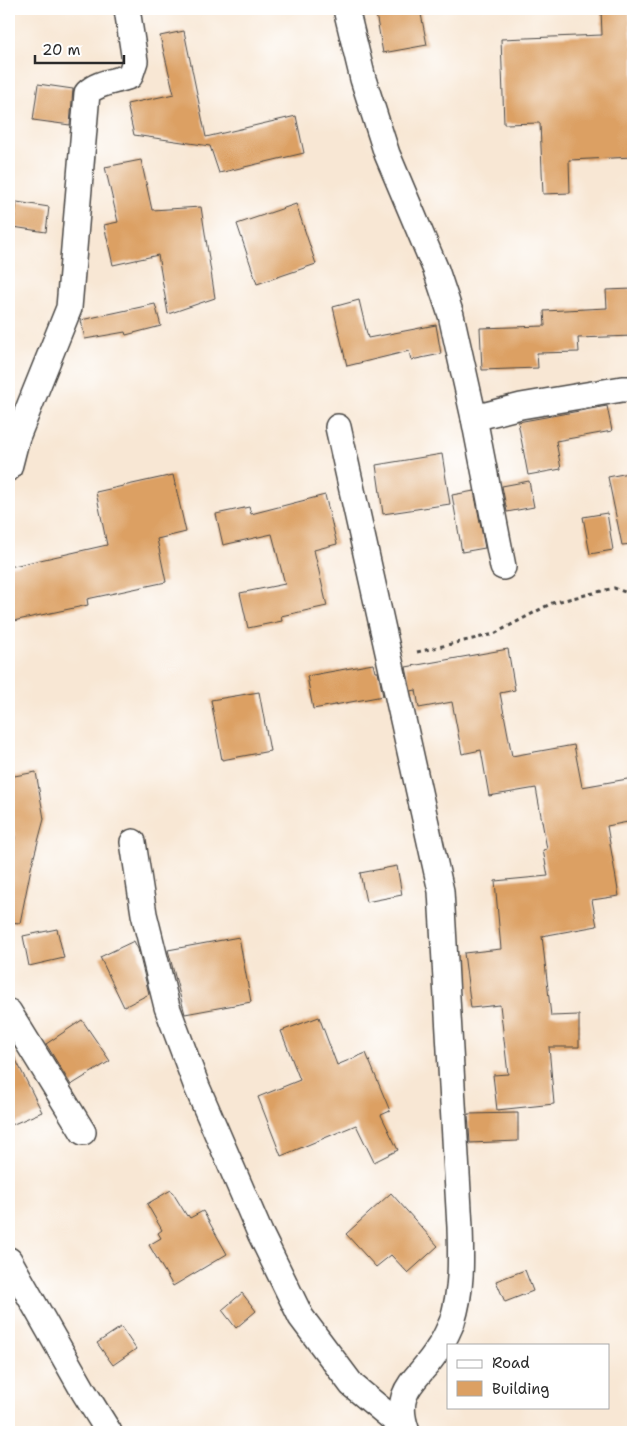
<svg xmlns="http://www.w3.org/2000/svg" width="642" height="1441" font-family="'Shantell Sans',sans-serif">
  <style>
    .building { fill: #dca063 }
    .lines { fill: none; stroke-linecap: round; stroke-linejoin: round }
    .minor-casing { stroke: #4a4744; stroke-width: 28 }
    .path { stroke: #4a4744; stroke-width: 3; stroke-dasharray: 4 4; stroke-linecap: butt }
    .minor { stroke: #fff; stroke-width: 25 }
  </style>
  <rect width="100%" height="100%" fill="#fff"/>
  <filter id="ink" filterUnits="userSpaceOnUse"><feTurbulence type="fractalNoise" baseFrequency=".02" numOctaves="2"/><feDisplacementMap in="SourceGraphic" scale="10" xChannelSelector="R" yChannelSelector="G"/><feConvolveMatrix kernelMatrix="1 2 1 2 8 2 1 2 1" color-interpolation-filters="sRGB"/></filter>
  <filter id="wash" filterUnits="userSpaceOnUse"><feTurbulence type="fractalNoise" baseFrequency=".0096" numOctaves="4" result="noise"/><feDisplacementMap in="SourceGraphic" scale="20" xChannelSelector="R" yChannelSelector="G"/><feGaussianBlur stdDeviation="1.12" result="paint"/><feColorMatrix in="noise" values="0 0 0 0 0 0 0 0 0 0 0 0 0 0 0 0 0 1.4 0 .05"/><feComposite in="paint" operator="in"/></filter>
  <g filter="url(#wash)">
    <rect width="100%" height="100%" fill="#f8e7d4"/>
    <g id="blocks">
      <g class="building">
        <path d="M 402,9 L 420,9 L 427,45 L 383,53 L 376,14 Z"/>
        <path d="M 601,9 L 629,9 L 632,46 L 633,45 L 633,157 L 569,160 L 570,193 L 543,194 L 540,123 L 504,124 L 501,39 L 602,35 Z"/>
        <path d="M 184,31 L 206,137 L 296,116 L 304,153 L 219,173 L 210,146 L 134,135 L 127,104 L 174,94 L 160,36 Z"/>
        <path d="M 38,84 L 73,89 L 70,125 L 33,120 Z"/>
        <path d="M 141,160 L 152,210 L 201,207 L 215,298 L 168,314 L 158,255 L 113,265 L 104,225 L 118,222 L 105,167 Z"/>
        <path d="M 17,202 L 49,207 L 46,232 L 13,227 Z"/>
        <path d="M 296,204 L 316,264 L 257,284 L 237,224 Z"/>
        <path d="M 633,289 L 633,336 L 578,338 L 579,352 L 537,353 L 538,368 L 482,370 L 480,328 L 545,326 L 544,311 L 607,308 L 606,290 Z"/>
        <path d="M 359,300 L 368,338 L 436,325 L 441,354 L 411,360 L 409,351 L 347,366 L 333,307 Z"/>
        <path d="M 155,304 L 161,326 L 126,335 L 125,332 L 85,339 L 81,320 Z"/>
        <path d="M 607,406 L 612,431 L 556,441 L 561,469 L 528,475 L 518,422 Z"/>
        <path d="M 442,454 L 450,504 L 383,514 L 376,465 Z"/>
        <path d="M 633,472 L 633,544 L 622,545 L 608,477 Z"/>
        <path d="M 173,475 L 186,532 L 157,539 L 166,582 L 87,599 L 88,605 L 13,621 L 9,602 L 9,567 L 107,545 L 96,492 Z"/>
        <path d="M 529,481 L 534,507 L 507,512 L 502,486 Z"/>
        <path d="M 474,491 L 485,548 L 462,552 L 452,495 Z"/>
        <path d="M 325,495 L 337,544 L 314,550 L 327,606 L 281,616 L 282,621 L 248,628 L 240,593 L 285,584 L 272,534 L 223,545 L 216,514 L 249,507 L 251,514 Z"/>
        <path d="M 607,513 L 613,550 L 590,554 L 583,517 Z"/>
        <path d="M 508,649 L 515,690 L 500,693 L 512,756 L 574,745 L 582,787 L 633,778 L 633,821 L 607,826 L 619,896 L 592,900 L 597,926 L 542,936 L 551,1016 L 579,1015 L 579,1047 L 549,1047 L 554,1104 L 497,1110 L 493,1075 L 508,1074 L 500,1005 L 471,1008 L 464,953 L 501,949 L 495,881 L 548,876 L 543,850 L 547,849 L 536,788 L 489,796 L 481,750 L 462,754 L 452,702 L 419,708 L 416,690 L 411,691 L 406,667 Z"/>
        <path d="M 373,664 L 375,672 L 378,672 L 383,696 L 313,709 L 307,676 Z"/>
        <path d="M 259,692 L 270,751 L 222,760 L 211,700 Z"/>
        <path d="M 36,772 L 44,819 L 31,868 L 20,923 L 9,922 L 9,863 L 15,838 L 9,802 L 9,777 Z"/>
        <path d="M 397,866 L 402,895 L 366,902 L 360,873 Z"/>
        <path d="M 57,929 L 64,958 L 29,966 L 23,936 Z"/>
        <path d="M 239,937 L 251,1002 L 185,1014 L 168,950 Z"/>
        <path d="M 134,941 L 138,949 L 149,994 L 124,1007 L 100,957 Z"/>
        <path d="M 319,1017 L 337,1065 L 366,1053 L 390,1111 L 381,1115 L 398,1150 L 374,1162 L 356,1125 L 281,1156 L 258,1097 L 300,1080 L 281,1031 Z"/>
        <path d="M 82,1020 L 110,1061 L 71,1085 L 46,1044 Z"/>
        <path d="M 9,1046 L 42,1112 L 9,1126 Z"/>
        <path d="M 518,1113 L 518,1141 L 470,1143 L 468,1114 Z"/>
        <path d="M 171,1190 L 187,1216 L 188,1215 L 190,1218 L 203,1211 L 227,1254 L 173,1286 L 149,1245 L 161,1238 L 158,1233 L 162,1230 L 147,1204 Z"/>
        <path d="M 391,1193 L 438,1246 L 408,1273 L 391,1255 L 376,1267 L 346,1234 Z"/>
        <path d="M 525,1270 L 533,1291 L 505,1302 L 496,1281 Z"/>
        <path d="M 242,1293 L 256,1311 L 236,1328 L 222,1310 Z"/>
        <path d="M 121,1327 L 136,1349 L 113,1365 L 97,1343 Z"/>
      </g>
    </g>
  </g>
  <g filter="url(#ink)">
    <use href="#blocks" fill-opacity="0" stroke="#4a4744" stroke-width="1"/>
    <g class="lines">
      <defs>
        <g id="minor">
          <path d="M 346,9 L 363,79 L 387,154 L 436,270 L 451,315 L 474,418 L 521,406 L 622,389 L 633,389"/>
          <path d="M 474,418 L 503,567"/>
          <path d="M 338,427 L 441,891 L 460,1227 C 461,1259 462,1291 452,1322 C 448,1331 444,1341 438,1349 C 419,1381 391,1388 407,1432"/>
          <path d="M 9,468 L 17,437 L 69,308 L 87,93 C 98,82 115,82 130,76 L 135,61 L 127,9"/>
          <path d="M 133,842 L 144,914 L 167,1007 L 197,1087 L 260,1233 L 301,1317 L 352,1385 L 405,1429"/>
          <path d="M 9,1012 L 83,1132"/>
          <path d="M 9,1260 L 84,1392 L 109,1432"/>
        </g>
      </defs>
      <use href="#minor" class="minor-casing"/>
      <path class="path" d="M 417,652 L 494,634 L 552,603 L 614,588 L 633,595"/>
      <use href="#minor" class="minor"/>
    </g>
  </g>
  <rect width="642" height="1441" fill="none" stroke="#fff" stroke-width="30"/>
  <rect x="447" y="1344" width="162" height="65" fill="#ffffff" stroke="#aaaaaa"/>
  <rect x="457" y="1360" width="25" height="8" fill="#ffffff" stroke="#aaaaaa"/>
  <text x="492" y="1368" font-size="15" fill="#2b2b2b">Road</text>
  <rect x="457" y="1381" width="25" height="15" fill="#dca063" stroke="#aaaaaa"/>
  <text x="492" y="1394" font-size="15" fill="#2b2b2b">Building</text>
  <path d="M35 55v8h89v-8" fill="none" stroke="#2b2b2b" stroke-width="2.5"/>
  <text x="42" y="55" font-size="15" fill="#2b2b2b" stroke="#ffffff" stroke-width="4" paint-order="stroke">20 m</text>
</svg>
